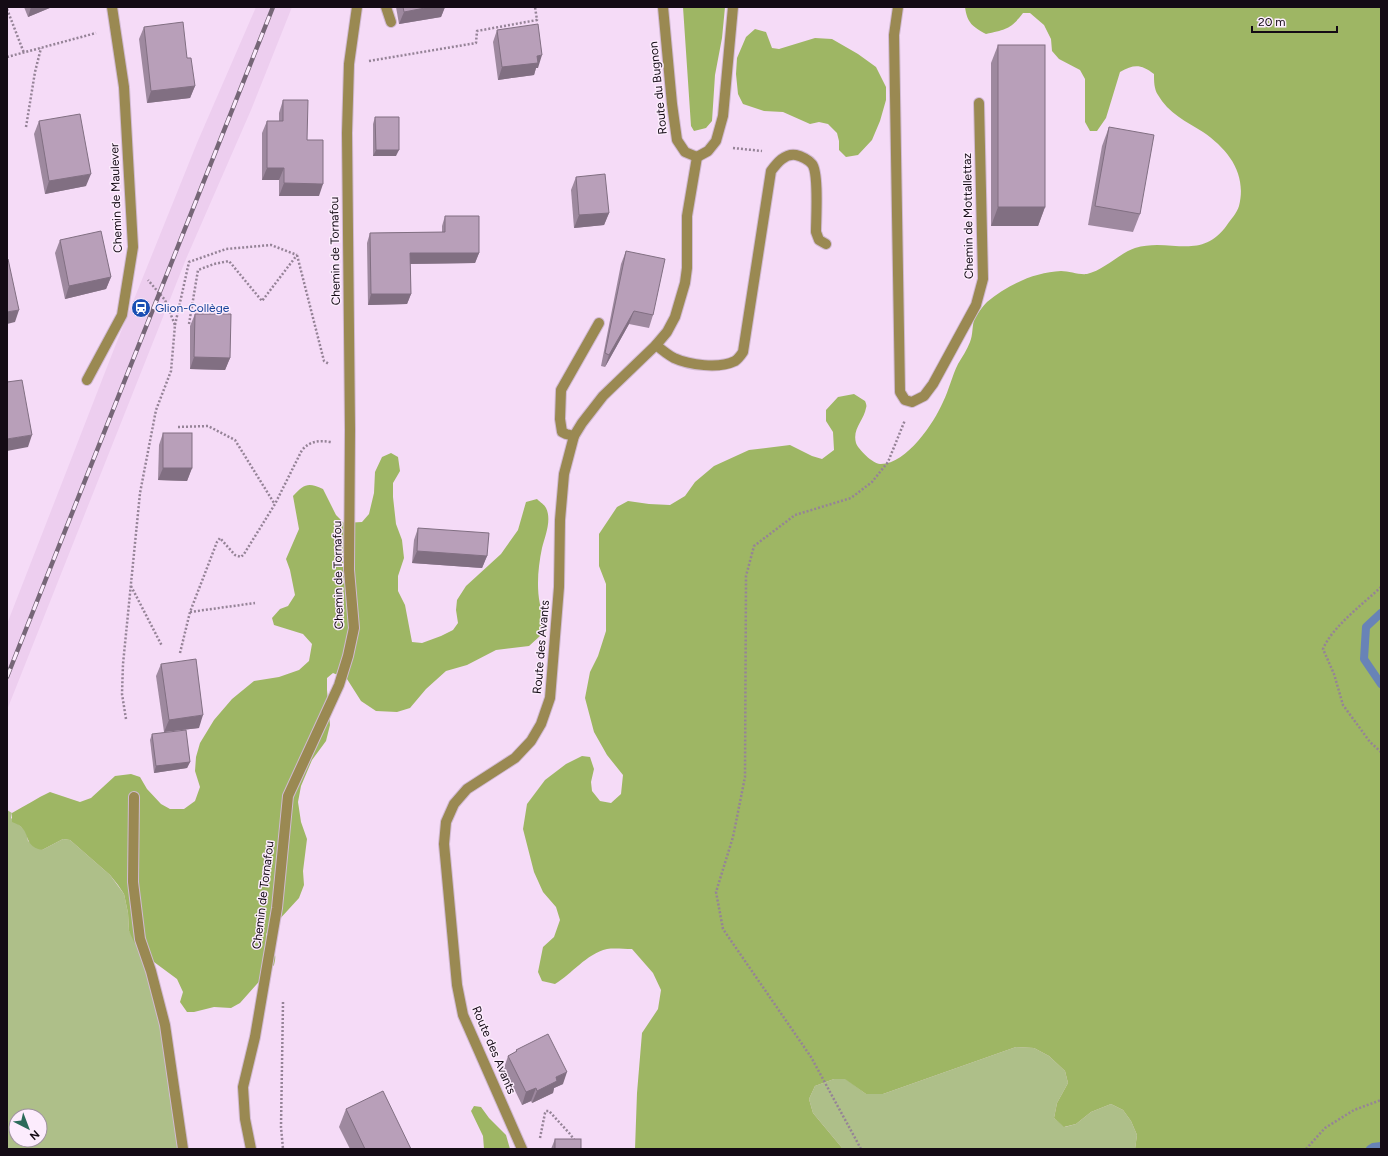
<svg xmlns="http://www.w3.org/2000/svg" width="1388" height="1156" font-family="Figtree,sans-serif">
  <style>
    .built { fill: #edceef }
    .green { fill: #aebf89; fill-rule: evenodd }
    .forest { fill: #9eb664 }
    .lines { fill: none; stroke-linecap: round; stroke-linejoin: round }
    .stream { stroke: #6883b7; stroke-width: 8 }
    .lane-casing { stroke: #d1bad3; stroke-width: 12 }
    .street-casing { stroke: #d1bad3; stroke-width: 12 }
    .path { stroke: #958397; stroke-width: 2.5; stroke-dasharray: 2 2; stroke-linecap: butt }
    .lane { stroke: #9a8952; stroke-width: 10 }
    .street { stroke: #9a8952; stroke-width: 10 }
    .rail-casing { stroke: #766677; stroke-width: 4.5 }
    .rail { stroke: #fcecfd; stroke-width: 3; stroke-dasharray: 9; stroke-linecap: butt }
    .wall { fill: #9e899f }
    .shaded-wall { fill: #816f82 }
    .building { fill: #b89fb9; stroke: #816f82 }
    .labels { text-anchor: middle; stroke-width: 3; stroke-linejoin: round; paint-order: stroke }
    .street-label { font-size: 12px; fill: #140b15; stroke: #fcecfd }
    .transit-label { font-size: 12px; fill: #164399; stroke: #fcecfd; text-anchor: start }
  </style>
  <rect width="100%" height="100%" fill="#f5dbf7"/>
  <path class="built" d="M 256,7 L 292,7 L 251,110 L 186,259 L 7,710 L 7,624 L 116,344 L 197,143 Z"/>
  <g class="green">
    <path d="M 7,810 L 12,813 L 11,818 L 26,831 L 28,841 L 42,850 L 63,839 L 70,840 L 110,875 L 124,894 L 128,913 L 129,931 L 141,949 L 154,997 L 163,1038 L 169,1091 L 178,1149 L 7,1149 ZM 16,1116 L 40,1116 L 40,1140 L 16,1140 Z"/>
    <path d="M 1016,1047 L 1034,1048 L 1049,1056 L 1065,1071 L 1068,1083 L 1057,1103 L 1054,1118 L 1065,1127 L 1076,1124 L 1091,1112 L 1111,1104 L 1123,1110 L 1131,1121 L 1137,1135 L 1135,1149 L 843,1149 L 813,1113 L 809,1099 L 815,1086 L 834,1079 L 846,1079 L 866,1094 L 883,1094 Z"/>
  </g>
  <g class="forest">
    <path d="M 683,7 L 725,7 L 722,38 L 715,75 L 712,121 L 706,128 L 694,131 L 691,126 Z"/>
    <path d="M 965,7 L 1381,7 L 1381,1149 L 1135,1149 L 1137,1135 L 1131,1121 L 1123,1110 L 1111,1104 L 1091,1112 L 1076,1124 L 1064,1127 L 1054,1118 L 1057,1103 L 1068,1083 L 1065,1071 L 1049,1056 L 1034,1048 L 1016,1047 L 883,1094 L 866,1094 L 845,1079 L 834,1079 L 815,1086 L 809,1099 L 813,1113 L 843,1149 L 635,1149 L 637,1093 L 642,1033 L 658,1009 L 661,990 L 653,973 L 632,949 C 624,949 614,948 607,949 C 586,954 572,974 555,984 L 542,981 L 538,972 L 543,947 L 554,937 L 560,920 L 556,907 L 543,892 L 534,872 L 523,829 L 527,804 L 545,780 L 566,764 L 582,756 L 590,757 L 594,769 L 591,782 L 592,791 L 600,801 L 611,803 L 621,794 L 623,775 L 607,755 L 594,732 L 585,698 L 590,672 L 598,656 L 606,631 L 606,584 L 599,566 L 599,534 L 617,507 L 628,501 L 649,504 L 670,505 L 685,496 L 695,482 L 714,466 L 749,450 L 790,445 L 812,456 L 822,459 L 834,450 L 833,432 L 826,421 L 826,410 L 838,397 L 854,394 L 865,401 C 866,403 867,406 866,408 C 864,420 852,429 856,443 C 858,449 873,464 880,464 C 906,465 934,423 943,402 C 949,390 952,376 958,364 C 962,357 967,350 970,342 C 973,335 972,327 974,320 C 976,315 983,306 987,302 C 1007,285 1035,272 1061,271 C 1069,271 1079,275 1087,274 C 1104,270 1120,253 1135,248 C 1170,237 1201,262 1227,225 C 1231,219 1237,213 1239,206 C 1247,174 1229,150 1203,132 C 1187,122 1168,113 1158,95 C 1154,89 1154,81 1154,74 C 1141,64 1134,64 1120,72 L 1106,118 L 1097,131 L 1090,131 L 1085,122 L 1085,79 L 1080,70 L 1059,59 L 1052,51 L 1051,39 L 1044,25 L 1030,13 L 1023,13 C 1010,30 1006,29 986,34 C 973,27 967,23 965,7 Z"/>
    <path d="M 755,29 L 766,32 L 772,48 L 779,49 L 815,38 L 832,39 L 858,54 L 876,67 L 886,87 L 886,100 L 880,121 L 872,140 L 858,155 L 846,157 L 839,150 L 839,141 L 837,133 L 828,124 L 819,122 L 810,124 L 783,112 L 764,111 L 743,104 L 738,94 L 736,74 L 737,58 L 746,37 Z"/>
    <path d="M 391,453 L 398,457 L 400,471 L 393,483 L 393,497 L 396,524 L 402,540 L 404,558 L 398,576 L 398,591 L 405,605 L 412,642 L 422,643 L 441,636 L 453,630 L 458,623 L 456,610 L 457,600 L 466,586 L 501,554 L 518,530 L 526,502 L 537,499 C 540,502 545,505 546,508 C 552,520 545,536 542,548 C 537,572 535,600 546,622 L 540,636 L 529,646 L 496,650 L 467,665 L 446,671 L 426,689 L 410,708 L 397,712 L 376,711 L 361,701 L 347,679 L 333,673 L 327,678 L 327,690 L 330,725 L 326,741 L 312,760 L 301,786 L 298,802 L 301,822 L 307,839 L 303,871 L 304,885 L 299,898 L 266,934 C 268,948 279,947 274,965 L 240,1003 L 231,1008 L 214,1007 L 194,1012 L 187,1012 L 180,1002 L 183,992 L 177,979 L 154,962 L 134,942 L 129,931 L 128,913 L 124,894 L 118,885 L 110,875 L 70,840 L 63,839 L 42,850 C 20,845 34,829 12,822 L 12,813 C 25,806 37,798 50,792 L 80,802 L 91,798 L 115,776 L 131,774 L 140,777 L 147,789 L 161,804 L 170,809 L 184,809 L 195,801 L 200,787 L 195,771 L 196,757 L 200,743 L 214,720 L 232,699 L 254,681 L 279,677 L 299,670 L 309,661 L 312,644 L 303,634 L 274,625 L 272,618 L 280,609 L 288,606 L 295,595 L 290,570 L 286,559 L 299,529 L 293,496 C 304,484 308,482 323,489 L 336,515 L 344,523 L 362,522 L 369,514 L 374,493 L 375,472 L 382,457 Z"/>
    <path d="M 474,1106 L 481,1107 L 489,1118 L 506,1135 L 510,1149 L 484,1149 L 483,1136 L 471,1111 Z"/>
  </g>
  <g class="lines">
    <g class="stream">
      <path d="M 1381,613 L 1366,627 L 1364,659 L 1381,684"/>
      <path d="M 1370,1149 L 1373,1147 L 1381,1146"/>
    </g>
    <defs>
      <g id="lane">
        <path d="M 386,7 L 391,22"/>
        <path d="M 898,7 L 894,35 L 900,392 L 905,400 L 912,402 L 924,396 L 933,384 L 976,305 L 983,279 L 979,103"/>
        <path d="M 656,345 C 662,350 668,355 674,358 C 689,365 719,369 735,361 C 738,359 741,355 743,352 L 771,171 C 777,163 785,153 796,155 C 801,156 809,160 812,164 C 819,173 816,219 816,232 L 819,240 L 826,244"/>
        <path d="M 87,380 L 122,315 L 133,247 L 124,87 L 112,7"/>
        <path d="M 574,436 L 566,434 L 562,432 L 560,419 L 561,390 L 599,323"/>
      </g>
      <g id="street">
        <path d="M 663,7 L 672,104 L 677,140 L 685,152 L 697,157"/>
        <path d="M 697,157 L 708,151 L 716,141 L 723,116 L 733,7"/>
        <path d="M 134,797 L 133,882 L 140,939 L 151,971 L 165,1025 L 183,1149"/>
        <path d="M 251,1149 L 245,1119 L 243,1087 L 255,1037 L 277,908 L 288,796 L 339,685 L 348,656 L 354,628 L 349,570 L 350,429 L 347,133 L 349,64 L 357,7"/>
        <path d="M 522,1149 L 463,1015 L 457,985 L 444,844 L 446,822 L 454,804 L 467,789 L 515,758 L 531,741 L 541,724 L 550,698 L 559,587 L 560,520 L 564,474 L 574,436 L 582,423 L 603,396 L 656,345 L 667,332 L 675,317 L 685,283 L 687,268 L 687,216 L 697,157"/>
      </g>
    </defs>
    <use href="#lane" class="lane-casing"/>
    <use href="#street" class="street-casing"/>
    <g class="path">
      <path d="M 7,9 L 24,53"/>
      <path d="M 7,57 L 96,33"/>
      <path d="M 369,61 L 476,43 L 477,31 L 537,20 L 535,7"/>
      <path d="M 26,127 L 35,72 L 41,48"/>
      <path d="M 733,148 L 762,151"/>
      <path d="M 297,255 L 324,361 L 329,364"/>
      <path d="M 189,324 L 198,270 L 214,264 L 229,261 L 262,301 L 297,255"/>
      <path d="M 175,325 L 189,262 L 226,249 L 271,245 L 297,255"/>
      <path d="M 178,427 L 208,426 L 235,440 L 274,503"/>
      <path d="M 131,586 L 162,646"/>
      <path d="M 1381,587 C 1363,604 1332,627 1323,649 L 1334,674 L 1343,705 L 1370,742 L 1381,752"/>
      <path d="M 190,612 L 255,603"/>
      <path d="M 180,653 L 190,612 L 217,542 L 220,538 L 235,555 L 241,557 L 244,554 L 275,504 L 302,450 C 310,441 319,440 331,442"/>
      <path d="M 126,719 L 122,694 L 123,664 L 140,493 L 156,410 L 171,371 L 175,325 L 165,300 L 148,280"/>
      <path d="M 283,1002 L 281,1127 L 283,1149"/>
      <path d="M 540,1138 L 545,1113 L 546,1111 L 549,1111 L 570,1134 L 575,1141"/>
      <path d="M 861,1149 L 811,1057 L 723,929 L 716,892 L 733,837 L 745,777 L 746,576 L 754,546 L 795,515 L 851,498 L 872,482 L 888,462 L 905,420"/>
      <path d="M 1306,1149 L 1325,1128 L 1354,1110 L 1381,1100"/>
    </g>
    <use href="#lane" class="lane"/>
    <use href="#street" class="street"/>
    <defs>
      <path id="rail" d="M 7,677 L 273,7"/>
    </defs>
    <use href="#rail" class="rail-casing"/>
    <use href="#rail" class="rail"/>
  </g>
  <g class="wall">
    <path d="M 24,7 L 52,7 L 28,17 Z"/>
    <path d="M 396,7 L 445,7 L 441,17 L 399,24 Z"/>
    <path d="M 144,27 L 187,58 L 195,86 L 190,98 L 147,103 L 139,39 Z"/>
    <path d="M 497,30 L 538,68 L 536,68 L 534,75 L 498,80 L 493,42 Z"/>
    <path d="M 998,45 L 1045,207 L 1038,226 L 991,226 L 991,63 Z"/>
    <path d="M 283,100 L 307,140 L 319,196 L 279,196 L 279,180 L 262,180 L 262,133 L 267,121 L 279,121 L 279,113 Z"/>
    <path d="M 375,117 L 396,156 L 373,156 L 373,124 Z"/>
    <path d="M 39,121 L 86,186 L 45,194 L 34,134 Z"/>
    <path d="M 1109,127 L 1140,214 L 1133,232 L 1088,225 L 1102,146 Z"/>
    <path d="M 576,177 L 609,213 L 604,225 L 574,228 L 571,190 Z"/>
    <path d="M 445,216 L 479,253 L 475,263 L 410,264 L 411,294 L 407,304 L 368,305 L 367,243 L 370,233 L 442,232 L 442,226 Z"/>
    <path d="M 60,240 L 111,277 L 106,289 L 65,299 L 55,253 Z"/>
    <path d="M 626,251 L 653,315 L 649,328 L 629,324 L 605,367 L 601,366 L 621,264 Z"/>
    <path d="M 195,314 L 230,358 L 225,370 L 190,369 L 190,326 Z"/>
    <path d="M 163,433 L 192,468 L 187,481 L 158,480 L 159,445 Z"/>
    <path d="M 418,528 L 487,556 L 482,568 L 412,563 L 414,540 Z"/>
    <path d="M 161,664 L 199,728 L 164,732 L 156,676 Z"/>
    <path d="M 152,734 L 190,762 L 187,768 L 154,773 L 150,740 Z"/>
    <path d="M 516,1050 L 563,1084 L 554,1088 L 553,1093 L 532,1103 L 531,1101 L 522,1105 L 504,1068 L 508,1056 L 516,1052 Z"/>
    <path d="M 346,1109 L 411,1149 L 350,1149 L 339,1127 Z"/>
    <path d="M 555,1139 L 581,1149 L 551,1149 Z"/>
  </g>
  <g class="shaded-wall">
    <path d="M 31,7 L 52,7 L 28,17 Z"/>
    <path d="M 430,7 L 445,7 L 441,17 L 399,24 L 404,12 Z"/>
    <path d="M 542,55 L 538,68 L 536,68 L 534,75 L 498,80 L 502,67 L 537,56 Z"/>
    <path d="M 195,86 L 190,98 L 147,103 L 151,91 Z"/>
    <path d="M 376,150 L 399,150 L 396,156 L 373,156 Z"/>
    <path d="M 267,168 L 284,168 L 279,180 L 262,180 Z"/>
    <path d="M 91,174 L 86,186 L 45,194 L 49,181 Z"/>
    <path d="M 284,183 L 323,184 L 319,196 L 279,196 Z"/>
    <path d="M 998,207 L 1045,207 L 1038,226 L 991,226 Z"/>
    <path d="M 609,213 L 604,225 L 574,228 L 579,215 Z"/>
    <path d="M 410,253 L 479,253 L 475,263 L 406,264 Z"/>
    <path d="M 111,277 L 106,289 L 65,299 L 69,286 Z"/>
    <path d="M 371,294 L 411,294 L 407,304 L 368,305 Z"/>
    <path d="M 19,310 L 15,322 L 7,324 L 7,312 Z"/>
    <path d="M 634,311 L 629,324 L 605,367 L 609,355 Z"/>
    <path d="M 194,357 L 230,358 L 225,370 L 190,369 Z"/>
    <path d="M 32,435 L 28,447 L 7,451 L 7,439 Z"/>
    <path d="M 163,468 L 192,468 L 187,481 L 158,480 Z"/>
    <path d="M 417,551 L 487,556 L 482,568 L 412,563 Z"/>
    <path d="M 203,715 L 199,728 L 164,732 L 169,720 Z"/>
    <path d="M 190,762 L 187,768 L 154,773 L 156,766 Z"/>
    <path d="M 567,1072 L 563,1084 L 554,1088 L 553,1093 L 532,1103 L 537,1091 L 556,1077 Z"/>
    <path d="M 536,1088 L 531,1101 L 522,1105 L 526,1092 Z"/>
  </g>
  <g class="building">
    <path d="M 403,7 L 430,7 L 404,12 Z"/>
    <path d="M 183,22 L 187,58 L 191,58 L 195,86 L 151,91 L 144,27 Z"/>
    <path d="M 538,24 L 542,55 L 537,56 L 538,63 L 502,67 L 497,30 Z"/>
    <rect x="998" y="45" width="47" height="162"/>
    <path d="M 283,100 L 308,100 L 307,140 L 323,140 L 323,184 L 284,183 L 284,168 L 267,168 L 267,121 L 283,121 Z"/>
    <path d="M 80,114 L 91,174 L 49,181 L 39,121 Z"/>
    <path d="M 375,117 L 399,117 L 399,150 L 376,150 Z"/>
    <path d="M 1109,127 L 1154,135 L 1140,214 L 1095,206 Z"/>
    <path d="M 605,174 L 609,213 L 579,215 L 576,177 Z"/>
    <path d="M 445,216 L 479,216 L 479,253 L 410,253 L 411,294 L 371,294 L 370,233 L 445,232 Z"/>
    <path d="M 101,231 L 111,277 L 69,286 L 60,240 Z"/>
    <path d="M 626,251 L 665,259 L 653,315 L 634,311 L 609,355 L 605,353 Z"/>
    <path d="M 8,259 L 19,310 L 7,312 L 7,260 Z"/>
    <path d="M 195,314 L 231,314 L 230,358 L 194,357 Z"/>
    <path d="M 22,380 L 32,435 L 7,439 L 7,382 Z"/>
    <rect x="163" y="433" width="29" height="35"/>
    <path d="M 418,528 L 489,533 L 487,556 L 417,551 Z"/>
    <path d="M 196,659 L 203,715 L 169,720 L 161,664 Z"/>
    <path d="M 186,730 L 190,762 L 156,766 L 152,734 Z"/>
    <path d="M 548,1034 L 567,1072 L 556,1077 L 557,1081 L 537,1091 L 536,1088 L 526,1092 L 508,1056 L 517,1051 L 516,1050 Z"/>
    <path d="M 383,1091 L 411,1149 L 365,1149 L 346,1109 Z"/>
    <rect x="555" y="1139" width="26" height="10"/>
  </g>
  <defs>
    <symbol id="station-disc" viewBox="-11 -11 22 22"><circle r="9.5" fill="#1a4fb4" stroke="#fcecfd"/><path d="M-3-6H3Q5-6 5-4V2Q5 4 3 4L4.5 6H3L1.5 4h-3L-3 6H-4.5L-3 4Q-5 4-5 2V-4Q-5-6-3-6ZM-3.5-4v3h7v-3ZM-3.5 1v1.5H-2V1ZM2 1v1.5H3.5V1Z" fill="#fff"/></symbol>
  </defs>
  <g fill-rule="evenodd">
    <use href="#station-disc" x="130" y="297" width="22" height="22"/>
  </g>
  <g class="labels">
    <g class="street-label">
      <text transform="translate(658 88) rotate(-96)" y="4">Route du Bugnon</text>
      <text transform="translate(116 198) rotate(-92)" y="4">Chemin de Maulever</text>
      <text transform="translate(968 216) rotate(-91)" y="4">Chemin de Mottallettaz</text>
      <text transform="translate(335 251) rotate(-91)" y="4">Chemin de Tornafou</text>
      <text transform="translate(338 575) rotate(-91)" y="4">Chemin de Tornafou</text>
      <text transform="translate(541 647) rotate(-85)" y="4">Route des Avants</text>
      <text transform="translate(263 895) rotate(-83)" y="4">Chemin de Tornafou</text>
      <text transform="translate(494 1050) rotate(67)" y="4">Route des Avants</text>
    </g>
    <g class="transit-label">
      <text x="155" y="312">Glion-Collège</text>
    </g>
  </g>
  <rect width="1388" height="1156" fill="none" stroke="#140b15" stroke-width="16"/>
  <g transform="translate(28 1128) rotate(138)"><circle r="19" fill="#fcecfd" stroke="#9f92a0"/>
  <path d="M0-3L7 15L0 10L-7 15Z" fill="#2b6b5a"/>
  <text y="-6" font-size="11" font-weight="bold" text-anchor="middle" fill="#140b15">N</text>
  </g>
  <path d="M1252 26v6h85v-6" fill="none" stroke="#140b15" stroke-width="2"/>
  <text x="1258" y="26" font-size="12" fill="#140b15" stroke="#fcecfd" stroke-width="3" paint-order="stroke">20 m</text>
</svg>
